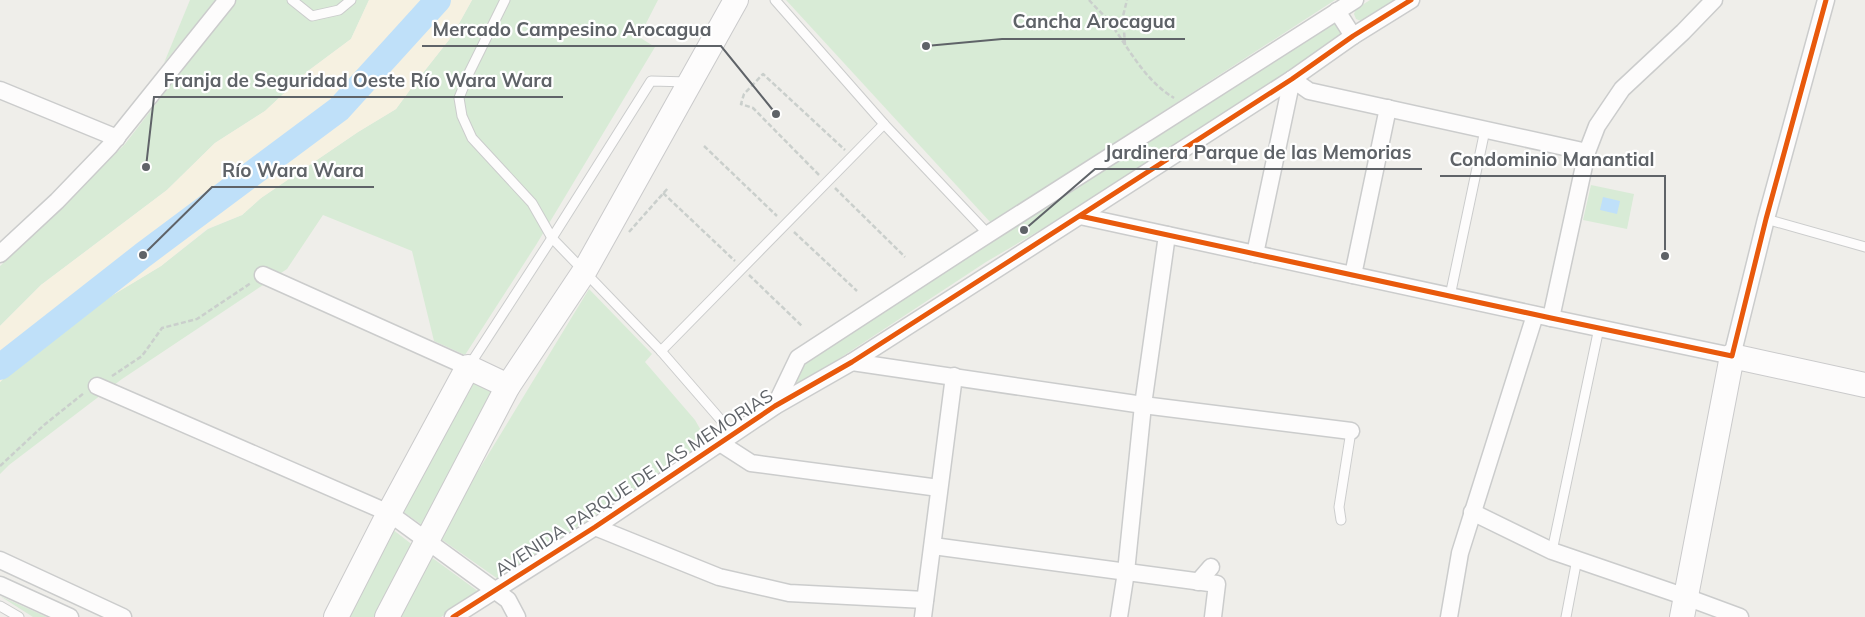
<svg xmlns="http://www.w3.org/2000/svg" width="1865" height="617" font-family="Mulish,sans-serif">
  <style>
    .green { fill: #d8ebd6 }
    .sand { fill: #f6f1e1 }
    .water { fill: #bfe0f9 }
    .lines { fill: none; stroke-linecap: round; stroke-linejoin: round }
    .river { stroke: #bfe0f9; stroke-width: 26 }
    .lane-casing { stroke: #cbcccc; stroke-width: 11 }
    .street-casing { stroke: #cbcccc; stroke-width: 19 }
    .secondary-casing { stroke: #cacacb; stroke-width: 26 }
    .path { stroke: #cacfcc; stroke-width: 2.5; stroke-dasharray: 5 2.5; stroke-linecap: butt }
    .lane { stroke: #fdfcfc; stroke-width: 9 }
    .street { stroke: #fdfcfc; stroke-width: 16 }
    .secondary { stroke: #fdfcfc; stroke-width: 24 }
    .cycleway-casing { stroke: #fff; stroke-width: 8 }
    .cycleway { stroke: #e8590c; stroke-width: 5 }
    .labels { text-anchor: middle; stroke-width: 4.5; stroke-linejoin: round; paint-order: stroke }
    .street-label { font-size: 18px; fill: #5f6368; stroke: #fff }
    .leader { fill: none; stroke: #5f6368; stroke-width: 2 }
    .callout-dot { fill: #5f6368; stroke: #fff; stroke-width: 2 }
    .callout-label { font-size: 19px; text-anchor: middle; font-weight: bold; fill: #5f6368; stroke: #fff; stroke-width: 4.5; stroke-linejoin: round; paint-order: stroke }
  </style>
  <rect width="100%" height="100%" fill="#efeeea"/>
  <g class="green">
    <path d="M 190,0 L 216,0 L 164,63 Z"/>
    <path d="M 236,0 L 369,0 L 351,39 L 308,71 L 265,111 L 215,143 L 167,190 L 41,285 L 0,326 L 0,266 L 23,245 L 125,144 Z"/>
    <path d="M 472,0 L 658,0 L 639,37 L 655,47 L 536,245 L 465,355 L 434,341 L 412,251 L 323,215 L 287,269 L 122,379 L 9,465 L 0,474 L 0,382 L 40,341 L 93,307 L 161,266 L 208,229 L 242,215 L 261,198 L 358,132 L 396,109 L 415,83 L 452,36 Z"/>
    <path d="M 786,0 L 1335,0 L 991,223 Z"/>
    <path d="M 1370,0 L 1395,0 L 1361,21 L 1356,19 L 1354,14 L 1356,9 Z"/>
    <path d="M 1334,22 L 1343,36 L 1203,129 L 1093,199 L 986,262 L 793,389 L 806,362 L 1120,157 L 1288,53 Z"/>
    <path d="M 1591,185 L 1634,194 L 1627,229 L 1583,220 Z"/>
    <path d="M 589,289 L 652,354 L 645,362 L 695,420 L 707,441 L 498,579 L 438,537 Z"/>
    <path d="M 475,381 L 501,392 L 425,527 L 402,511 Z"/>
    <path d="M 392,529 L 414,546 L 374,617 L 344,617 Z"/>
    <path d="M 427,554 L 479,592 L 441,617 L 391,617 Z"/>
    <path d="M 0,596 L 47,617 L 33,617 Z"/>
  </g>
  <path class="sand" d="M 369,0 L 472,0 L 452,36 L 415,83 L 396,109 L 358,132 L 261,198 L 242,215 L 207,229 L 161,266 L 93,307 L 40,341 L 0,382 L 0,326 L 41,285 L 167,190 L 215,143 L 265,111 L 308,71 L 351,39 Z"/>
  <path class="water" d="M 1603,197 L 1620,201 L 1617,214 L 1600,210 Z"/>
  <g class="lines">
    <path class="river" d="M 0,367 L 143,255 L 339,109 L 438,0"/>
    <defs>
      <g id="lane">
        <path d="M 292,0 L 312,16 L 339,10 L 351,0"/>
        <path d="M 505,0 L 469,73 L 459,98 L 462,116 L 472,138 L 532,203 L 552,238 L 661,351 L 733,434"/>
        <path d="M 775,0 L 884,124 L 988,234"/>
        <path d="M 1766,219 L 1865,247"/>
        <path d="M 1450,296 L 1485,130"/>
        <path d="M 661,351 L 884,124"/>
        <path d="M 469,366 L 552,238 L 651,81 L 689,82"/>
        <path d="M 1341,520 L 1339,507 L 1351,431"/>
        <path d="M 1552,551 L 1599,328"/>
        <path d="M 0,606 L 19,617"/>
        <path d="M 1566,617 L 1577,559"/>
      </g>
      <g id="street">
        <path d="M 1337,11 L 1353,36"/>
        <path d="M 0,90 L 117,138"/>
        <path d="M 1080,216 L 1551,318 L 1732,356 L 1766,219 L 1826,0"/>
        <path d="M 0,254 L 57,201 L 109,147 L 227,0"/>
        <path d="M 1255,254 L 1292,79 L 1309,91 L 1587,152"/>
        <path d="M 263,275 L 468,367"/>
        <path d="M 1353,275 L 1388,108"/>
        <path d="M 1551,318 L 1587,152 L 1597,126 L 1622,89 L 1683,32 L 1714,0"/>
        <path d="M 852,362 L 1143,405 L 1351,431"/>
        <path d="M 97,386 L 389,513 L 508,600 L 517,617"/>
        <path d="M 775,406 L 798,358 L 979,240 L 1355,0"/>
        <path d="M 720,443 L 751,463 L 939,488"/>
        <path d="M 1472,512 L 1552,551 L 1686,597 L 1740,617"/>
        <path d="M 595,527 L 719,577 L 789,593 L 925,600"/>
        <path d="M 933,546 L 1217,584 L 1213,617"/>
        <path d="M 0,560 L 123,617"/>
        <path d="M 1198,582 L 1211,567"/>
        <path d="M 0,585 L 70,617"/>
        <path d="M 453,617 L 595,527 L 775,406 L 852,362 L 1011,260 L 1292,79 L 1353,36 L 1411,0"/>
        <path d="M 923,617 L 954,376"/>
        <path d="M 1119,617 L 1126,572 L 1143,405 L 1167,235"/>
        <path d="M 1449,617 L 1460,553 L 1535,315"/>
      </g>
      <g id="secondary">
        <path d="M 336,617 L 389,513 L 468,367 L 508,386"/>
        <path d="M 387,617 L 508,386 L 584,272 L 736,0"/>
        <path d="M 1682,617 L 1732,356 L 1865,385"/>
      </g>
    </defs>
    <use href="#lane" class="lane-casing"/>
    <use href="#street" class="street-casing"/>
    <use href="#secondary" class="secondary-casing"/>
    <g class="path">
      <path d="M 1089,0 C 1095,7 1102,13 1108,20 C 1129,48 1143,79 1174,98"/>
      <path d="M 1125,45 L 1123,16 L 1127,0"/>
      <path d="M 704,146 L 777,216"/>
      <path d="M 819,175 L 753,108 L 741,104 L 744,94 L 763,74 L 845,150"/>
      <path d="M 835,188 L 905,257"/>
      <path d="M 663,193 L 735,261"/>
      <path d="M 629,232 L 668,188"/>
      <path d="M 794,232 L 857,291"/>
      <path d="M 749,275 L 803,327"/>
      <path d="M 112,376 L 142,356 L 162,328 L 197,319 L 251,283"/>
      <path d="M 0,466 L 44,425 L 84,393"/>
    </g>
    <use href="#lane" class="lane"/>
    <use href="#street" class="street"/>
    <use href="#secondary" class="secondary"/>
    <defs>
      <g id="cycleway">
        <path d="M 1080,216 L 1551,318 L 1732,356 L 1766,219 L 1826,0"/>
        <path d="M 453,617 L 595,527 L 775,406 L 852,362 L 1011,260 L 1292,79 L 1353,36 L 1411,0"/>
      </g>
    </defs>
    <use href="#cycleway" class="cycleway-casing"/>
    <use href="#cycleway" class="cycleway"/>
  </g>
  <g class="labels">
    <g class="street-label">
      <text transform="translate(634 483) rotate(-33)" y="6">AVENIDA PARQUE DE LAS MEMORIAS</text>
    </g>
  </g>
  <path class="leader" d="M926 46L1002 39H1185M776 114L721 46H422M146 167L154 97H563M1024 230L1095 169H1422M1665 256L1665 176H1440M143 255L212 187H374"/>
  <g class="callout-dot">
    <circle cx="926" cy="46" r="5"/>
    <circle cx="776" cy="114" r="5"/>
    <circle cx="146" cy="167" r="5"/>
    <circle cx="1024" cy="230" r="5"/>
    <circle cx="1665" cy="256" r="5"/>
    <circle cx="143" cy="255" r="5"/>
  </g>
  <g class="callout-label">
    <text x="1094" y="28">Cancha Arocagua</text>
    <text x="572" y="36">Mercado Campesino Arocagua</text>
    <text x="358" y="87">Franja de Seguridad Oeste Río Wara Wara</text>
    <text x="1258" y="159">Jardinera Parque de las Memorias</text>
    <text x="1552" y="166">Condominio Manantial</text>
    <text x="293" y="177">Río Wara Wara</text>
  </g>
</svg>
